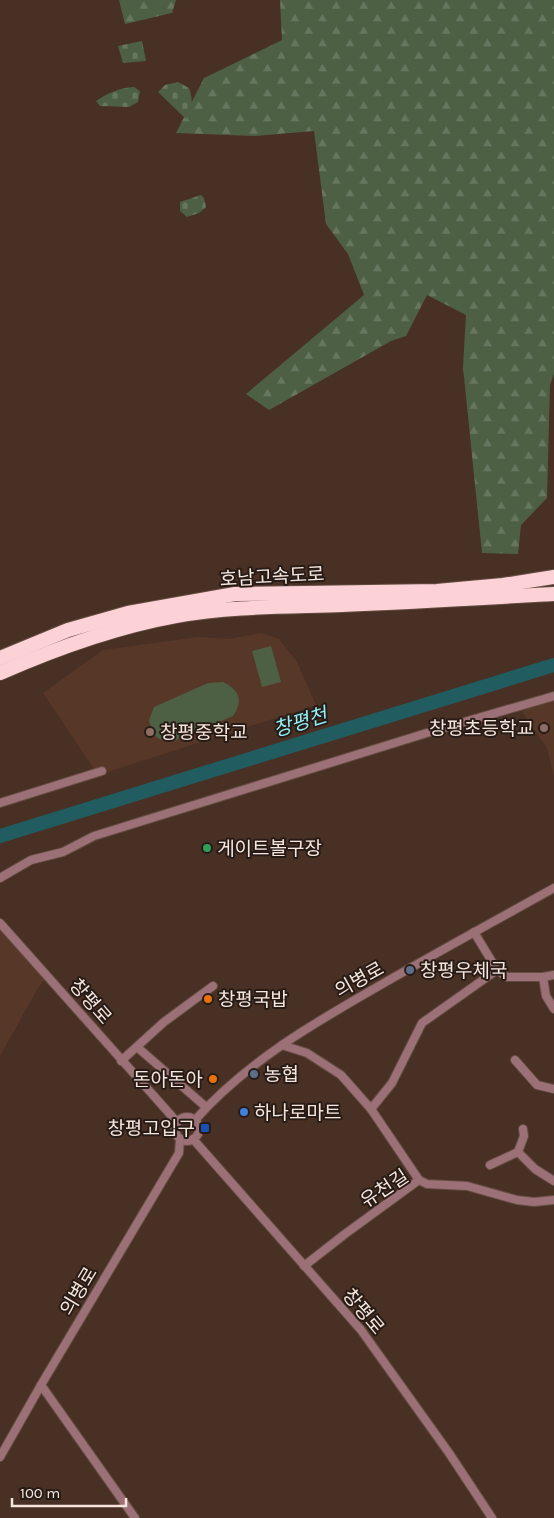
<svg xmlns="http://www.w3.org/2000/svg" width="554" height="1518" font-family="Karla,'Noto Sans KR',sans-serif">
  <style>
    .built { fill: #573728 }
    .forest { fill: url(#forest-firs) }
    .cemetery { fill: url(#cemetery-stones) }
    .garden { fill: #4d6044 }
    .lines { fill: none; stroke-linecap: round; stroke-linejoin: round }
    .river { stroke: #215c61; stroke-width: 14 }
    .minor-casing { stroke: #654d42; stroke-width: 10 }
    .motorway-casing { stroke: #654d42; stroke-width: 16 }
    .minor { stroke: #9b7076; stroke-width: 8 }
    .motorway { stroke: #fdd2d7; stroke-width: 14 }
    .education-dot { fill: #8d6e63; stroke: #271b16; stroke-width: 2 }
    .leisure-dot { fill: #2e9e5b; stroke: #271b16; stroke-width: 2 }
    .service-dot { fill: #5c6f8a; stroke: #271b16; stroke-width: 2 }
    .food-dot { fill: #e8710a; stroke: #271b16; stroke-width: 2 }
    .shop-dot { fill: #3f7fe0; stroke: #271b16; stroke-width: 2 }
    .transit-dot { fill: #1a4fb4; stroke: #271b16; stroke-width: 2 }
    .labels { text-anchor: middle; stroke-width: 4; stroke-linejoin: round; paint-order: stroke }
    .street-label { font-size: 19px; fill: #f6e5dd; stroke: #271b16 }
    .poi-label { font-size: 19px; fill: #f6e5dd; stroke: #271b16; text-anchor: start }
    .water-label { font-size: 20px; font-style: italic; fill: #90eef7; stroke: #271b16 }
  </style>
  <defs>
    <pattern id="forest-firs" width="22" height="20" patternUnits="userSpaceOnUse" patternTransform="scale(1.25)"><rect width="22" height="20" fill="#4d6044"/><path d="M5 1l3.5 6h-7zM16 11l3.5 6h-7z" fill="#67775f"/></pattern>
    <pattern id="cemetery-stones" width="16" height="16" patternUnits="userSpaceOnUse" patternTransform="scale(1.25)"><rect width="16" height="16" fill="#4d6044"/><path d="M2 7V4a2 2 0 0 1 4 0v3zM10 15v-3a2 2 0 0 1 4 0v3z" fill="#67775f"/></pattern>
  </defs>
  <rect width="100%" height="100%" fill="#493024"/>
  <g class="built">
    <path d="M 261,633 L 279,639 L 297,662 L 316,705 L 98,775 L 43,693 L 103,650 L 198,637 L 228,639 Z"/>
    <path d="M 554,699 L 554,777 L 547,748 L 520,709 Z"/>
    <path d="M 0,926 L 47,976 L 38,988 L 0,1056 Z"/>
  </g>
  <g class="forest">
    <path d="M 119,0 L 176,0 L 172,13 L 125,24 Z"/>
    <path d="M 280,0 L 554,0 L 554,374 L 550,385 L 547,498 L 521,525 L 518,554 L 482,553 L 463,367 L 466,315 L 427,295 L 406,336 L 391,341 L 269,410 L 246,394 L 364,295 L 348,254 L 326,224 L 314,131 L 255,136 L 176,133 L 204,78 L 282,40 Z"/>
  </g>
  <g class="cemetery">
    <path d="M 142,41 L 146,61 L 123,63 L 118,46 Z"/>
    <path d="M 178,82 L 189,88 C 193,100 193,108 186,119 L 158,92 L 165,85 Z"/>
    <path d="M 134,87 L 140,91 L 138,102 L 129,107 L 100,106 L 96,101 C 108,93 119,88 134,87 Z"/>
    <path d="M 201,195 L 204,198 L 206,207 L 199,213 L 187,217 L 180,211 L 180,202 Z"/>
  </g>
  <g class="garden">
    <path d="M 271,646 L 281,682 L 262,687 L 252,651 Z"/>
    <path d="M 223,682 C 239,690 244,700 233,716 L 171,742 C 155,740 153,735 149,720 L 154,707 L 208,683 Z"/>
  </g>
  <g class="lines">
    <path class="river" d="M 0,836 L 554,665"/>
    <defs>
      <g id="minor">
        <path d="M 0,803 L 102,771"/>
        <path d="M 0,878 L 31,860 L 63,852 L 94,836 L 430,732 L 554,696"/>
        <path d="M 0,923 L 177,1122"/>
        <path d="M 474,932 L 497,970 L 507,977 L 543,977 L 546,996 L 554,1009"/>
        <path d="M 543,977 L 554,975"/>
        <path d="M 282,1045 L 307,1053 L 341,1075 L 371,1109 L 392,1083 L 422,1023 L 497,970"/>
        <path d="M 137,1047 L 206,1107"/>
        <path d="M 515,1060 L 537,1085 L 554,1089"/>
        <path d="M 121,1061 L 164,1022 L 213,986"/>
        <path d="M 371,1109 L 419,1180"/>
        <circle cx="187" cy="1129" r="12"/>
        <path d="M 195,1120 C 249,1059 321,1019 391,979 C 445,948 500,918 554,888"/>
        <path d="M 523,1129 L 524,1136 L 518,1152 L 535,1169 L 554,1181"/>
        <path d="M 193,1139 L 361,1330 L 449,1453 L 492,1518"/>
        <path d="M 490,1165 L 518,1152"/>
        <path d="M 304,1266 L 345,1234 L 419,1180 L 427,1184 L 467,1186 L 517,1200 L 534,1202 L 554,1200"/>
        <path d="M 41,1385 L 135,1518"/>
        <path d="M 0,1457 L 41,1385 L 179,1153 L 180,1139"/>
      </g>
      <g id="motorway">
        <path d="M 0,658 L 68,630 L 128,613 L 235,594 L 437,591 L 503,585 L 554,577"/>
        <path d="M 0,673 C 57,648 115,627 176,616 C 231,606 287,607 342,605 C 413,602 483,598 554,594"/>
      </g>
    </defs>
    <use href="#minor" class="minor-casing"/>
    <use href="#motorway" class="motorway-casing"/>
    <use href="#minor" class="minor"/>
    <use href="#motorway" class="motorway"/>
  </g>
  <g class="education-dot">
    <circle cx="544" cy="728" r="5"/>
    <circle cx="150" cy="732" r="5"/>
  </g>
  <circle class="leisure-dot" cx="207" cy="848" r="5"/>
  <g class="service-dot">
    <circle cx="410" cy="970" r="5"/>
    <circle cx="254" cy="1074" r="5"/>
  </g>
  <g class="food-dot">
    <circle cx="208" cy="999" r="5"/>
    <circle cx="213" cy="1079" r="5"/>
  </g>
  <circle class="shop-dot" cx="244" cy="1112" r="5"/>
  <rect class="transit-dot" x="200" y="1123" width="10" height="10" rx="2.5"/>
  <g class="labels">
    <g class="street-label">
      <text transform="translate(272 576) rotate(-3)" y="7">호남고속도로</text>
      <text transform="translate(359 979) rotate(-29)" y="7">의병로</text>
      <text transform="translate(91 1001) rotate(49)" y="7">창평로</text>
      <text transform="translate(384 1188) rotate(-33)" y="7">유천길</text>
      <text transform="translate(78 1291) rotate(-59)" y="7">의병로</text>
      <text transform="translate(364 1311) rotate(50)" y="7">창평로</text>
    </g>
    <g class="poi-label">
      <text x="534" y="735" text-anchor="end">창평초등학교</text>
      <text x="160" y="739">창평중학교</text>
      <text x="217" y="855">게이트볼구장</text>
      <text x="420" y="977">창평우체국</text>
      <text x="218" y="1006">창평국밥</text>
      <text x="264" y="1081">농협</text>
      <text x="203" y="1086" text-anchor="end">돈아돈아</text>
      <text x="254" y="1119">하나로마트</text>
      <text x="195" y="1135" text-anchor="end">창평고입구</text>
    </g>
    <g class="water-label">
      <text transform="translate(300 722) rotate(-17)" y="7">창평천</text>
    </g>
  </g>
  <path d="M12 1498v8h114v-8" fill="none" stroke="#f6e5dd" stroke-width="2.5"/>
  <text x="20" y="1498" font-size="15" fill="#f6e5dd" stroke="#271b16" stroke-width="4" paint-order="stroke">100 m</text>
</svg>
